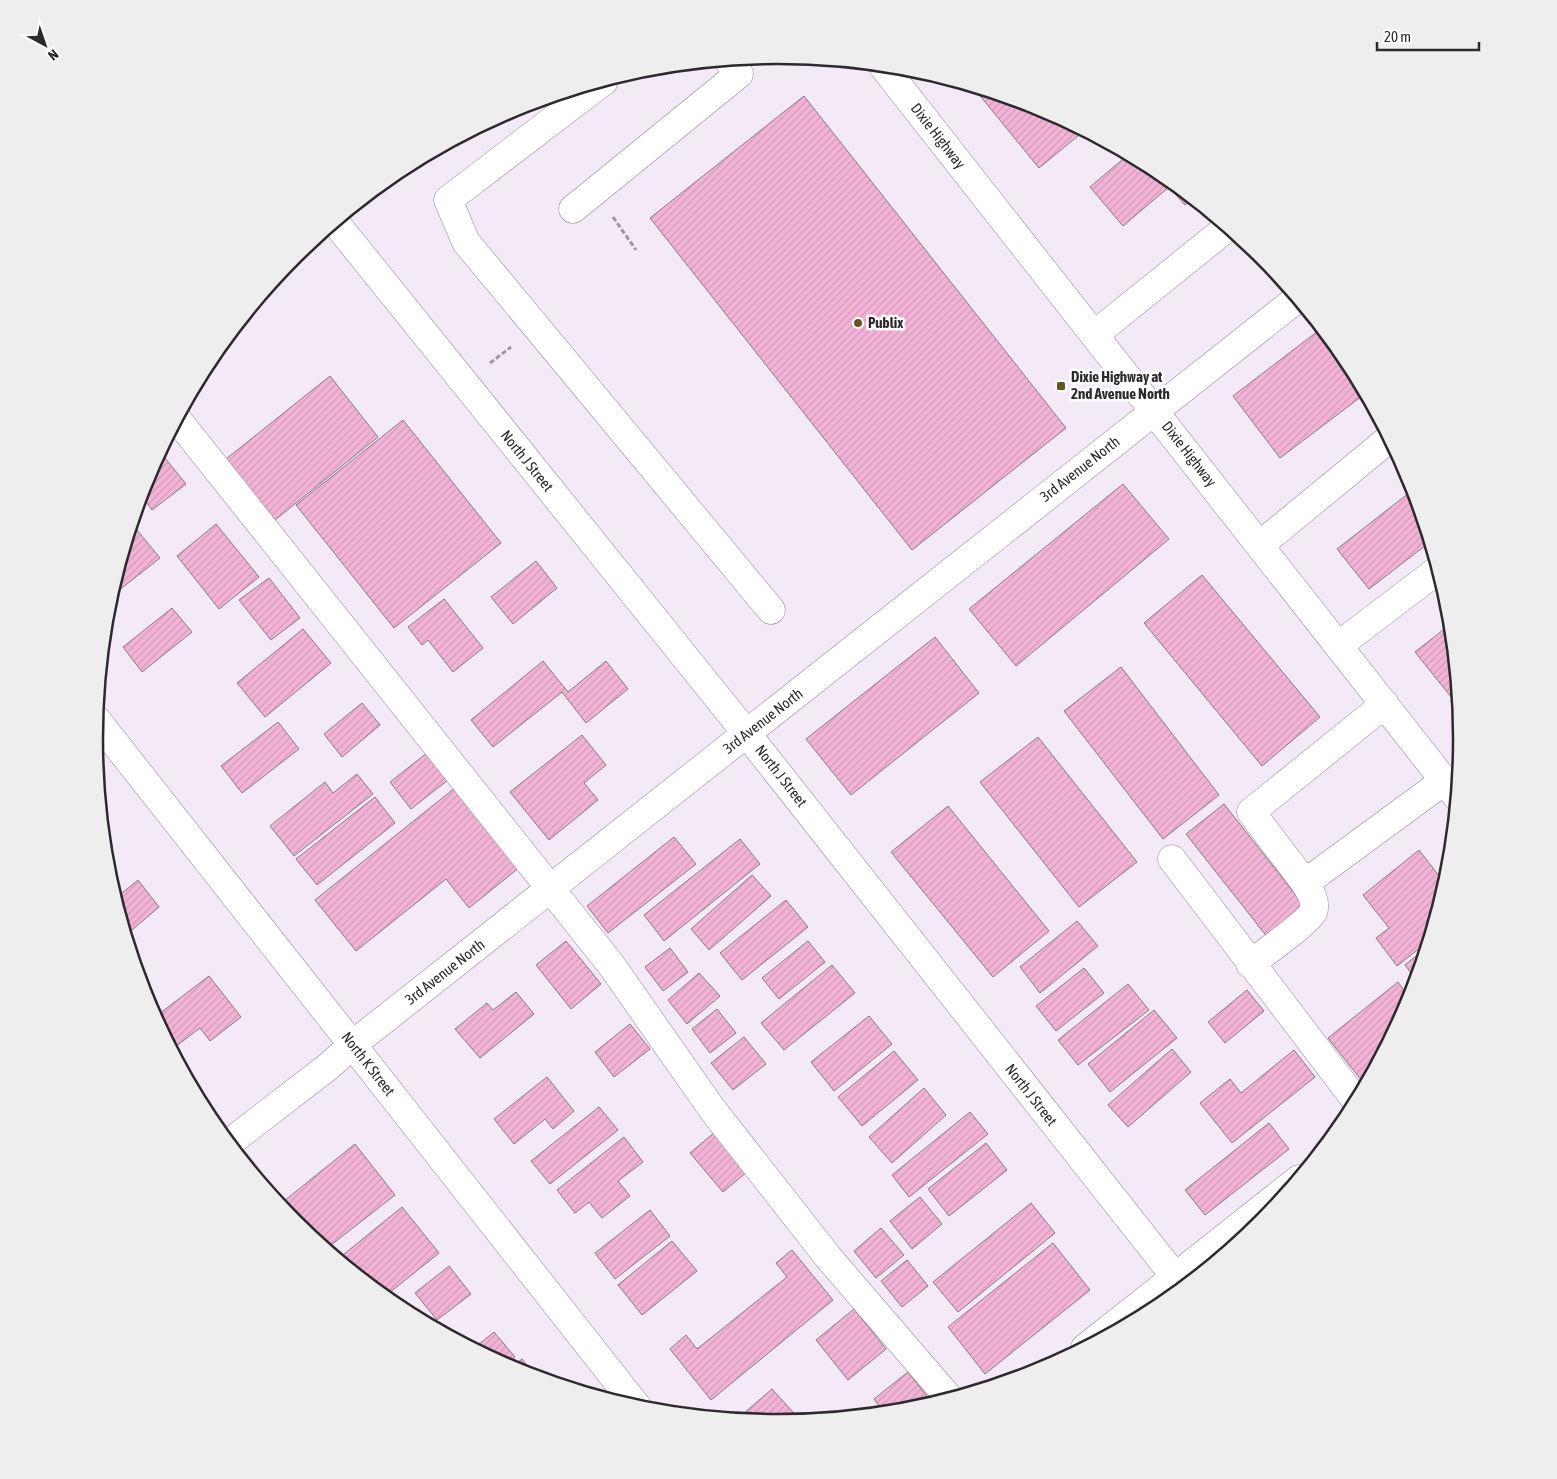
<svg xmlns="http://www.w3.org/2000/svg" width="1557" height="1479" font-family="'Asap Condensed',sans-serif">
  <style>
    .building { fill: url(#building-hatch); stroke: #8a7b83 }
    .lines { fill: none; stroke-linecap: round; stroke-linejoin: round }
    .minor-casing { stroke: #918794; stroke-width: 29 }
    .major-casing { stroke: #918794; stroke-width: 29 }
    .path { stroke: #9d959f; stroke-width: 3; stroke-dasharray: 5 2.5; stroke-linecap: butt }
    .minor { stroke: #fff; stroke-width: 28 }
    .major { stroke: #fff; stroke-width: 28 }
    .poi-dot { fill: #675422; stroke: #fff; stroke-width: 2 }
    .labels { text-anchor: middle; stroke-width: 5; stroke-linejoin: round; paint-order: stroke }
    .street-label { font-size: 15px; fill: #2d292e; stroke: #fff }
    .poi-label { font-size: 15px; font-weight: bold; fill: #2d292e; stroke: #fff; text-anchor: start }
    .rim { fill: none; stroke: #2d292e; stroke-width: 2.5 }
  </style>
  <defs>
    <pattern id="building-hatch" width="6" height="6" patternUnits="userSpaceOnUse" patternTransform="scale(1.25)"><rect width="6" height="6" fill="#f3b3d6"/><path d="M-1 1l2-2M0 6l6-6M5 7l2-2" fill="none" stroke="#d19ab8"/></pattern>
  </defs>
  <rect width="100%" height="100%" fill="#f4e9f7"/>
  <g class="building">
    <path d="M 972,86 L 1041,107 L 1084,131 L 1039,168 Z"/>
    <path d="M 804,96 L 1066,428 L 912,550 L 650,218 Z"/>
    <path d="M 1129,154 L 1159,171 L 1193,199 L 1185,205 L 1169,187 L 1123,226 L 1090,187 Z"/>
    <path d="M 1322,328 L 1348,359 L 1366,393 L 1280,458 L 1233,396 Z"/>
    <path d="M 330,376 L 378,437 L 275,520 L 226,459 Z"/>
    <path d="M 403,420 L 501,543 L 394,628 L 296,505 Z"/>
    <path d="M 165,458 L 186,484 L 152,510 L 141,495 L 150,470 Z"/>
    <path d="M 1123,484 L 1169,539 L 1016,666 L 969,609 Z"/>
    <path d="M 1414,489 L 1430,542 L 1369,589 L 1337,549 Z"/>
    <path d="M 132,524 L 160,558 L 109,598 Z"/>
    <path d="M 216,524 L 259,577 L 219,609 L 177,556 Z"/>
    <path d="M 536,561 L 557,588 L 513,624 L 491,597 Z"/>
    <path d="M 1202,575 L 1320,717 L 1262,766 L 1144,623 Z"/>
    <path d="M 269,578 L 300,618 L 271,640 L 239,600 Z"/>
    <path d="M 444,599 L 483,648 L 453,672 L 428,640 L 422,645 L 408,627 Z"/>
    <path d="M 172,608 L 192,632 L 142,672 L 123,647 Z"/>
    <path d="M 1452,623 L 1460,708 L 1415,652 Z"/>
    <path d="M 303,629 L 331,663 L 265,717 L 237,683 Z"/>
    <path d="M 935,637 L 979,693 L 851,795 L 806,739 Z"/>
    <path d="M 543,661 L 568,692 L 606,661 L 628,689 L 586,723 L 562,692 L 493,747 L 471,720 Z"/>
    <path d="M 1121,667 L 1219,795 L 1163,839 L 1064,711 Z"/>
    <path d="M 362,703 L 380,725 L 342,757 L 324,734 Z"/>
    <path d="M 278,722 L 299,749 L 242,793 L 221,766 Z"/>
    <path d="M 582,735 L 606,765 L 584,783 L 598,800 L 549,840 L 510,792 Z"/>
    <path d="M 1038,737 L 1137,862 L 1079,907 L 980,782 Z"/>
    <path d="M 427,753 L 448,780 L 411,809 L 390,782 Z"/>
    <path d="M 357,774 L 373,794 L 294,856 L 270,826 L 325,782 L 333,793 Z"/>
    <path d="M 456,787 L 520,867 L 469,908 L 446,879 L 356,951 L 315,900 Z"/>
    <path d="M 375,797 L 395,823 L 317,885 L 296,859 Z"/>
    <path d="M 1224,804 L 1306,908 L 1268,938 L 1186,834 Z"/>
    <path d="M 948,806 L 1049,931 L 993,977 L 891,852 Z"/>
    <path d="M 103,834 L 113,846 L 105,853 Z"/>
    <path d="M 674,837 L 696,864 L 608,933 L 587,906 Z"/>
    <path d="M 740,839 L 760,864 L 664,941 L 644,915 Z"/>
    <path d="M 1419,850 L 1446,885 L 1429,941 L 1397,966 L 1376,938 L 1389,928 L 1363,895 Z"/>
    <path d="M 752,875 L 771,896 L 709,950 L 691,929 Z"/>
    <path d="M 138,880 L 159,907 L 126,935 L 115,899 Z"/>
    <path d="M 786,900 L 808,927 L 742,980 L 720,953 Z"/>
    <path d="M 1077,921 L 1098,946 L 1040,993 L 1020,967 Z"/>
    <path d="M 566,941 L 601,984 L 571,1009 L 536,965 Z"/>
    <path d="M 808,941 L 825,962 L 779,999 L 762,978 Z"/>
    <path d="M 1427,947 L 1417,981 L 1405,965 Z"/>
    <path d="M 670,948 L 688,972 L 663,991 L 645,967 Z"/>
    <path d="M 832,965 L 855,993 L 784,1050 L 761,1023 Z"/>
    <path d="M 1084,968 L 1104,993 L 1056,1031 L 1036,1006 Z"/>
    <path d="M 699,973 L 720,996 L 687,1024 L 668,1000 Z"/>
    <path d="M 209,976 L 241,1017 L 210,1041 L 200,1028 L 175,1047 L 160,1027 L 155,1017 Z"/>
    <path d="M 1398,982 L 1411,1000 L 1411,1002 L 1366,1086 L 1328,1038 Z"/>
    <path d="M 1128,984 L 1149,1010 L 1078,1065 L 1058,1040 Z"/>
    <path d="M 1247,990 L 1264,1011 L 1225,1043 L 1208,1022 Z"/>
    <path d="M 516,992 L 534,1014 L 480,1058 L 455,1029 L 487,1003 L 493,1010 Z"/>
    <path d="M 717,1009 L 736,1033 L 710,1053 L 692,1029 Z"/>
    <path d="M 1154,1010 L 1177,1038 L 1110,1092 L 1088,1064 Z"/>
    <path d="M 869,1016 L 892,1044 L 834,1091 L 811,1062 Z"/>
    <path d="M 630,1024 L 650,1049 L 614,1077 L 595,1052 Z"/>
    <path d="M 744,1037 L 766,1064 L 733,1090 L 711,1063 Z"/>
    <path d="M 1172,1049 L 1191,1072 L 1128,1127 L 1108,1105 Z"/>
    <path d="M 1294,1050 L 1315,1077 L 1232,1143 L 1200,1103 L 1230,1079 L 1241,1093 Z"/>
    <path d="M 894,1051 L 918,1080 L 862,1126 L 838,1097 Z"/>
    <path d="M 547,1077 L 574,1111 L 553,1129 L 545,1119 L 514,1144 L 494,1119 Z"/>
    <path d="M 924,1088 L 946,1115 L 892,1163 L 869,1137 Z"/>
    <path d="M 599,1107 L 618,1130 L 550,1184 L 531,1161 Z"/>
    <path d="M 970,1112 L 988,1134 L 909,1197 L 892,1175 Z"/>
    <path d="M 1269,1123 L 1289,1149 L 1205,1215 L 1185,1190 Z"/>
    <path d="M 715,1132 L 748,1171 L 723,1192 L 690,1153 Z"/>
    <path d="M 624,1137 L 643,1162 L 618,1181 L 630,1196 L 602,1218 L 589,1202 L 575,1213 L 557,1190 Z"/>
    <path d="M 986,1143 L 1007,1170 L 949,1216 L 928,1189 Z"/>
    <path d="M 355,1144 L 395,1195 L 326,1249 L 294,1223 L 279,1205 Z"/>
    <path d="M 920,1197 L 942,1224 L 912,1249 L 890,1221 Z"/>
    <path d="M 1031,1203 L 1055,1233 L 958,1312 L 933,1282 Z"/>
    <path d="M 402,1207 L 439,1253 L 384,1297 L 338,1259 Z"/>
    <path d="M 650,1210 L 670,1236 L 615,1279 L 595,1253 Z"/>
    <path d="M 881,1228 L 904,1255 L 876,1278 L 854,1251 Z"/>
    <path d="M 672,1241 L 697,1271 L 642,1315 L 618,1285 Z"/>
    <path d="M 1053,1243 L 1090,1290 L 985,1374 L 948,1327 Z"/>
    <path d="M 792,1250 L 833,1300 L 711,1400 L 670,1349 L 686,1335 L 697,1349 L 787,1277 L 776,1263 Z"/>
    <path d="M 907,1260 L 928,1286 L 902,1307 L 881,1281 Z"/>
    <path d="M 449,1266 L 471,1294 L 437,1320 L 415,1293 Z"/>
    <path d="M 854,1309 L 886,1349 L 848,1380 L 816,1340 Z"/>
    <path d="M 494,1332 L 515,1357 L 505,1366 L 473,1349 Z"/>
    <path d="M 522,1359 L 537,1378 L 510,1368 Z"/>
    <path d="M 908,1372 L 933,1404 L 912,1411 L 885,1414 L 874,1399 Z"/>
    <path d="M 772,1389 L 802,1422 L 778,1424 L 736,1420 Z"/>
  </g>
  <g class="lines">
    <defs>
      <g id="minor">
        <path d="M 604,81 L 448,200 L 466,242 L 771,610"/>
        <path d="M 573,209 L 739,74 L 728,60"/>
        <path d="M 335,222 L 747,734 L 1184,1288"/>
        <path d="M 1094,335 L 1228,227"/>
        <path d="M 177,419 L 612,966 L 712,1109 L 828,1257 L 950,1399"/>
        <path d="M 1260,545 L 1390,438"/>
        <path d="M 1339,645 L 1439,569"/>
        <path d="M 1385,704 L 1251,812 L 1305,883 L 1444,781"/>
        <path d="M 96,719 L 639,1409"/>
        <path d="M 1172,859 L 1357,1102"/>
        <path d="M 1250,964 C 1263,954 1307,923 1313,912 C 1317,902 1310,891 1305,883"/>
        <path d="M 229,1143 L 329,1066 L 352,1045 L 1298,298"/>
        <path d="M 1085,1348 L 1299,1179"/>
      </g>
      <path id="major" d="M 882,65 L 1457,797"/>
    </defs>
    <use href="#minor" class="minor-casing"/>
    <use href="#major" class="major-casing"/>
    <g class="path">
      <path d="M 613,217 L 636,250"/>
      <path d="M 490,363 L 511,347"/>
    </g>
    <use href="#minor" class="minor"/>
    <use href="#major" class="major"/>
  </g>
  <g class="poi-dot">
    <circle cx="858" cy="323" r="5"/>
    <rect x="1056" y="381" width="10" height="10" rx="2.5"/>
  </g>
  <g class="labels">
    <g class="street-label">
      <text transform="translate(938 136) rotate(52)" y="5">Dixie Highway</text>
      <text transform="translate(1189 454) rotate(52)" y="5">Dixie Highway</text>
      <text transform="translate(527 461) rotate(51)" y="5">North J Street</text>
      <text transform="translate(1080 469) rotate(-38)" y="5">3rd Avenue North</text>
      <text transform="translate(763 721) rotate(-38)" y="5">3rd Avenue North</text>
      <text transform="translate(781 776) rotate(52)" y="5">North J Street</text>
      <text transform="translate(445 972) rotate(-38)" y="5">3rd Avenue North</text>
      <text transform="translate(368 1064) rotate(52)" y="5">North K Street</text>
      <text transform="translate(1031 1095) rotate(52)" y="5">North J Street</text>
    </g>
    <g class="poi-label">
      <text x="868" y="328">Publix</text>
      <text x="1071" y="382">Dixie Highway at<tspan x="1071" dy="17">2nd Avenue North</tspan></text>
    </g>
  </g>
  <path d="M0 0H1557V1479H0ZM103 739a675 675 0 1 1 1350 0a675 675 0 1 1-1350 0Z" fill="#eee" fill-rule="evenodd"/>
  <path class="rim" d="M103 739a675 675 0 1 1 1350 0a675 675 0 1 1-1350 0Z"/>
  <g transform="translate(45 45) rotate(140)" stroke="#ffffff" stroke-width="4" paint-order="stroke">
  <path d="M0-4L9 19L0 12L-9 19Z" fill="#2d292e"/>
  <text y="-8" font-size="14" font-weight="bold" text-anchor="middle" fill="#2d292e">N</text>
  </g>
  <path d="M1377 42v8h102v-8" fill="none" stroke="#2d292e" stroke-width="2.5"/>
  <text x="1384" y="42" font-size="15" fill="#2d292e" stroke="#ffffff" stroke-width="4" paint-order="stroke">20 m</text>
</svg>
